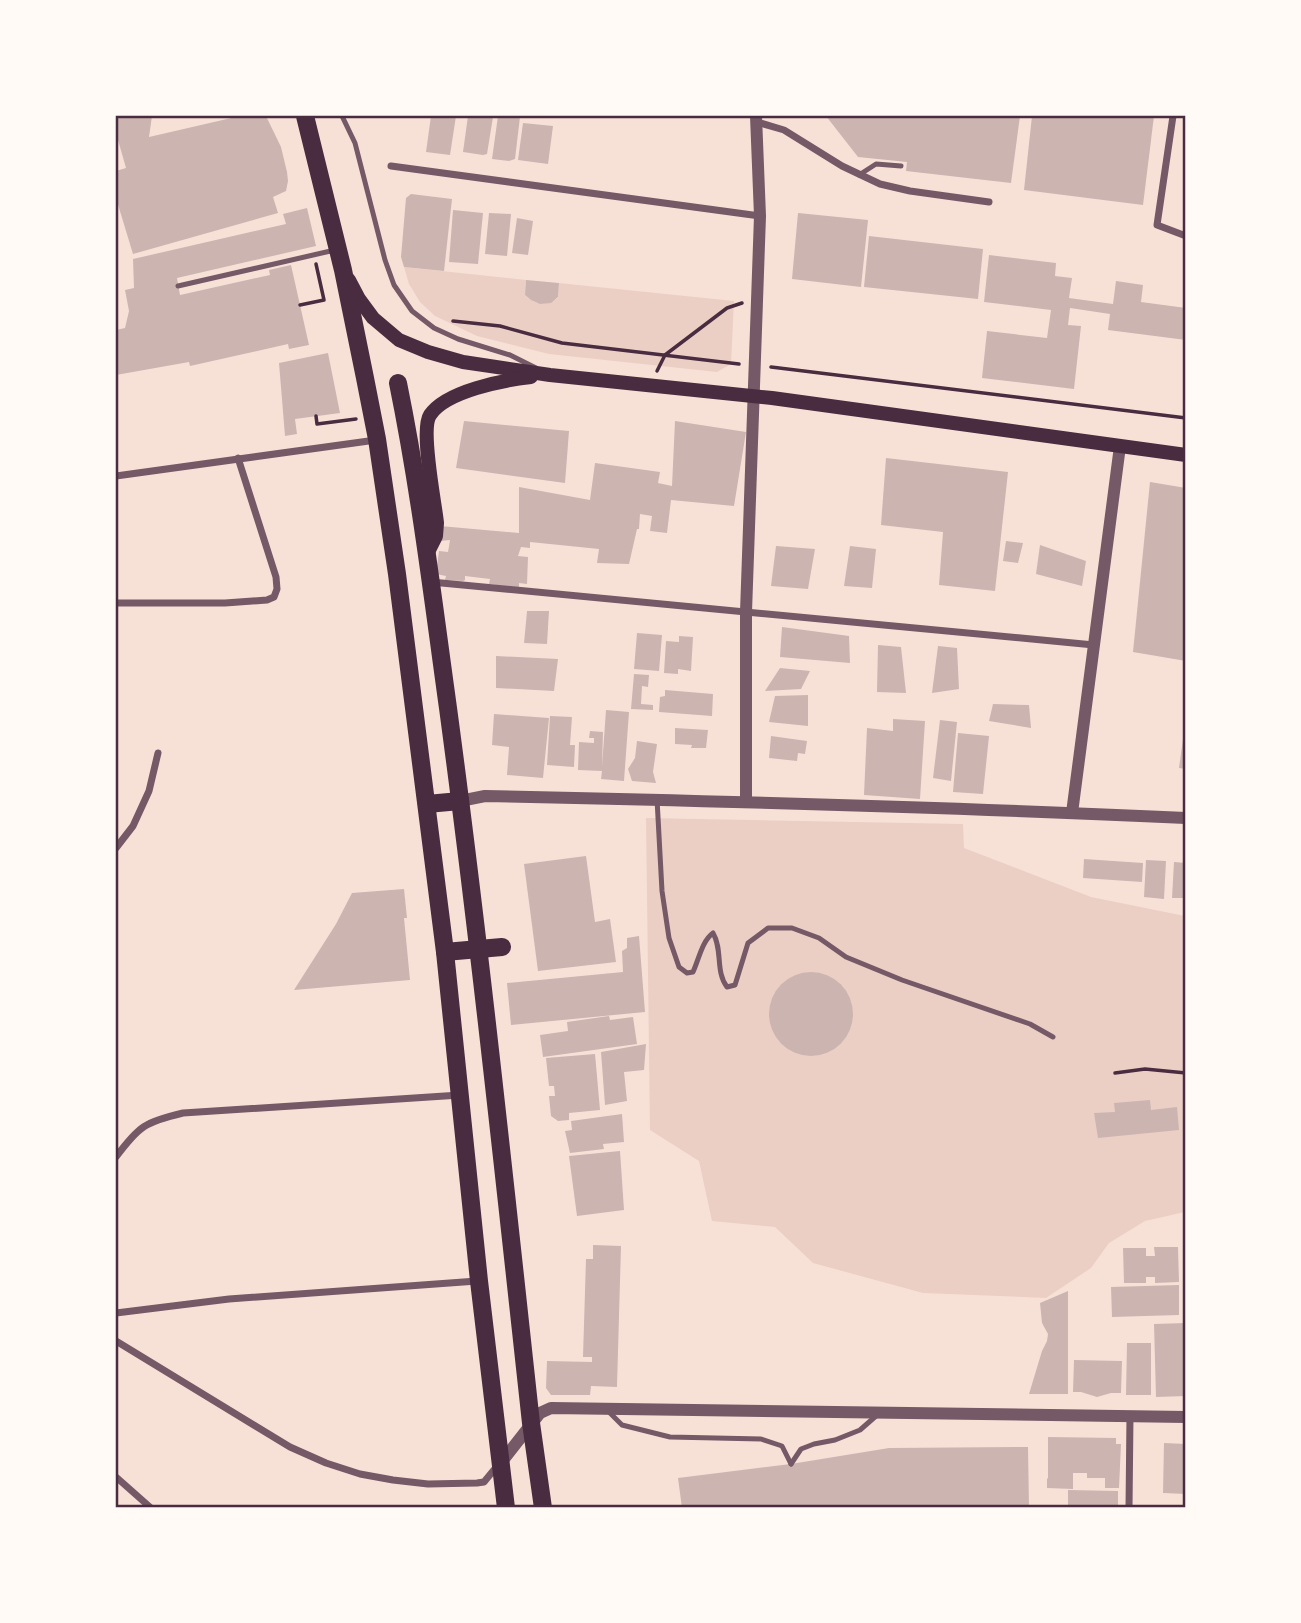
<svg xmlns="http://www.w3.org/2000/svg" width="1301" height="1623" font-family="Lora,serif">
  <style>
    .green { fill: #ebcfc5 }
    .building { fill: #ccb4b1 }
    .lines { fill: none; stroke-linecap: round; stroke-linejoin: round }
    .path { stroke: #4a2c40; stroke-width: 3.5 }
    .service { stroke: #755966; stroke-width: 5 }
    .minor { stroke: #755966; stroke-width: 7 }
    .tertiary { stroke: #755966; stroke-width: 12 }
    .secondary { stroke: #4a2c40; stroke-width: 14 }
    .primary { stroke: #4a2c40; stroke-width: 18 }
    .neatline { fill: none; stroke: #4a2c40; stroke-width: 2.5 }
  </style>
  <rect width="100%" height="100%" fill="#f7e1d7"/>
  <g class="green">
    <path d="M 404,267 L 526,280 L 525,295 C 535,305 547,306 558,298 L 559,283 L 734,301 L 731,364 L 717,372 L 549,354 L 477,336 L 435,316 L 420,302 L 409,284 Z"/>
    <path d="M 646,818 L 963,824 L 964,848 L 1091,897 L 1185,916 L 1185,1212 L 1145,1221 L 1109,1243 L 1091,1268 L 1046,1298 L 923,1293 L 813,1263 L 775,1227 L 712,1221 L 699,1161 L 650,1130 Z"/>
  </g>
  <g class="building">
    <path d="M 116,116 L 152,116 L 149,137 L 240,116 L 266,116 L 281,147 L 287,172 L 288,181 L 286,191 L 273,197 L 278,213 L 133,254 L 116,198 L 116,171 L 126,168 L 116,133 Z"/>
    <path d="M 431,116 L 456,116 L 450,155 L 426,152 Z"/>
    <path d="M 468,116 L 493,117 L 487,154 L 483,155 L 463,152 Z"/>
    <path d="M 498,116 L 520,117 L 515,159 L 509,161 L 492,159 Z"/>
    <path d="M 826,116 L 1020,116 L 1011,183 L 906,171 L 907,162 L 858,157 Z"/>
    <path d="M 1032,116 L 1154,116 L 1143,205 L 1024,190 Z"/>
    <path d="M 523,123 L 553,126 L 548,164 L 518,160 Z"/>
    <path d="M 411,194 L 452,199 L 444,271 L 404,267 L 401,257 L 406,198 Z"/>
    <path d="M 307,208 L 316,246 L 177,278 L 180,295 L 270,275 L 269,270 L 291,265 L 309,345 L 289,349 L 288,344 L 190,366 L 189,362 L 116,375 L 116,330 L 125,328 L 129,311 L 125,290 L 134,288 L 133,259 L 286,224 L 283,214 Z"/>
    <path d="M 453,210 L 483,213 L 478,264 L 449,262 Z"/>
    <path d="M 489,213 L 511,214 L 507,256 L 485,254 Z"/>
    <path d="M 798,213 L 868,220 L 861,287 L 792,279 Z"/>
    <path d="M 517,218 L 533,221 L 528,255 L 512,253 Z"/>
    <path d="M 869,236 L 983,249 L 978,299 L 864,287 Z"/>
    <path d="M 989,255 L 1056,263 L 1055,276 L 1072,278 L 1069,298 L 1113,304 L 1116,281 L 1143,285 L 1141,302 L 1186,308 L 1186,340 L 1108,330 L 1110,314 L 1070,308 L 1068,325 L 1081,326 L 1074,389 L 982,378 L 987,331 L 1047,338 L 1051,310 L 984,302 Z"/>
    <path d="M 526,280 L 559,283 L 558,297 L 551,303 L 540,304 L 531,300 L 525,295 Z"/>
    <path d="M 328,353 L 340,413 L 295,419 L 297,434 L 285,436 L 279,363 Z"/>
    <path d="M 464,421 L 569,431 L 565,483 L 456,468 Z"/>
    <path d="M 675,421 L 746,432 L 734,506 L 671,500 L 667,533 L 650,531 L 652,516 L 640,514 L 639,529 L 637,529 L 629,564 L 597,563 L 599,549 L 530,542 L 530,548 L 521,547 L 518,556 L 528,557 L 527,584 L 519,583 L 519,588 L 489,584 L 490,579 L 465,576 L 465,580 L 463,581 L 445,580 L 446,576 L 436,574 L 439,551 L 448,552 L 450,540 L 440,541 L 440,526 L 519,533 L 519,487 L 590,500 L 595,463 L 660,472 L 658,483 L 672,486 Z"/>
    <path d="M 886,458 L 1008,472 L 995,591 L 939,585 L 943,532 L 881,525 Z"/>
    <path d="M 1150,482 L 1186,488 L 1186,661 L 1133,652 Z"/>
    <path d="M 1006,541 L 1023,543 L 1018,563 L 1003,561 Z"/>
    <path d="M 1040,545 L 1086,561 L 1082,586 L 1036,574 Z"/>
    <path d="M 776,546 L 815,549 L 808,589 L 771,586 Z"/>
    <path d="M 850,546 L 876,549 L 872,588 L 844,586 Z"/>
    <path d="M 527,611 L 549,611 L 547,644 L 524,643 Z"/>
    <path d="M 782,627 L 849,636 L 850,663 L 780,657 Z"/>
    <path d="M 637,633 L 662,635 L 659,671 L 634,669 Z"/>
    <path d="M 679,636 L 693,637 L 691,671 L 678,669 L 678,674 L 664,673 L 666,641 L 679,642 Z"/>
    <path d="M 878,645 L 901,647 L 906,693 L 877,692 Z"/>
    <path d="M 938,646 L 957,648 L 959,689 L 932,693 Z"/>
    <path d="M 496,656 L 558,659 L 554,691 L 496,688 Z"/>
    <path d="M 780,668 L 810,671 L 801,689 L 765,691 Z"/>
    <path d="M 634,674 L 649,675 L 648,687 L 642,686 L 641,704 L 653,705 L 653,710 L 631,709 Z"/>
    <path d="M 665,690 L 713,694 L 712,716 L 659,712 L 660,697 L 665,696 Z"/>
    <path d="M 808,695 L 808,726 L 769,722 L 775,696 Z"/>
    <path d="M 993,704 L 1029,705 L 1031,728 L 989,721 Z"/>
    <path d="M 606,710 L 629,712 L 624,781 L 601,779 L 602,771 L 578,770 L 579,742 L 594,743 L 594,738 L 589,738 L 590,731 L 603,732 L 602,767 Z"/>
    <path d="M 494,714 L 549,718 L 543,778 L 507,775 L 509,747 L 492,745 Z"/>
    <path d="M 550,716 L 572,717 L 570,745 L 575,745 L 574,767 L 547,765 Z"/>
    <path d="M 893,719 L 925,721 L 920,799 L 864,795 L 867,728 L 893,731 Z"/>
    <path d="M 940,720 L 957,722 L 951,781 L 933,778 Z"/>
    <path d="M 675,728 L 708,730 L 706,748 L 691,748 L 692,745 L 675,744 Z"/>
    <path d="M 1184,732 L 1186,732 L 1186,769 L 1179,768 Z"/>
    <path d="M 958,733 L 989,736 L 983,794 L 953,792 Z"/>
    <path d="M 771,736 L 807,741 L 805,754 L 798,753 L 797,761 L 769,758 Z"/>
    <path d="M 637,741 L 657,744 L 653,772 L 656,783 L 632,781 L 628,769 L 635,758 Z"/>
    <path d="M 586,856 L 595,922 L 610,919 L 616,962 L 538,971 L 524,864 Z"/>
    <path d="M 1084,859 L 1143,863 L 1142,882 L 1083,878 Z"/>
    <path d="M 1146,860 L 1166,861 L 1164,899 L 1144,897 Z"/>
    <path d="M 1174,862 L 1186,863 L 1186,898 L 1172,898 Z"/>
    <path d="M 404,889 L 407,918 L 404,918 L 410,980 L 294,990 L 336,924 L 352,893 Z"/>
    <path d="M 639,936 L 645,1012 L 511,1025 L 507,983 L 623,972 L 622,951 L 627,948 L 627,938 Z"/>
    <circle cx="811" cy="1014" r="42"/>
    <path d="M 609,1016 L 610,1020 L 633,1017 L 637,1044 L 543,1057 L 540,1035 L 568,1031 L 567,1022 Z"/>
    <path d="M 646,1044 L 644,1070 L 624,1072 L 627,1101 L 605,1105 L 601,1052 Z"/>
    <path d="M 595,1054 L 600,1110 L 569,1113 L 569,1120 L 558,1121 L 551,1116 L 549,1096 L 555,1096 L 554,1086 L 549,1086 L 546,1058 Z"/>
    <path d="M 1150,1100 L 1151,1110 L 1177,1107 L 1179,1130 L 1098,1138 L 1094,1113 L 1115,1112 L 1114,1103 Z"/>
    <path d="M 622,1114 L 624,1142 L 603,1144 L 604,1149 L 570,1153 L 565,1131 L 572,1130 L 571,1121 Z"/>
    <path d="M 620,1151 L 624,1210 L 577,1216 L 569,1156 Z"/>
    <path d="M 593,1245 L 621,1246 L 617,1387 L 591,1386 L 590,1395 L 551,1395 L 546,1388 L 547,1361 L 592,1362 L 592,1357 L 583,1357 L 586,1259 L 593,1259 Z"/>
    <path d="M 1154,1247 L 1178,1247 L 1179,1282 L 1155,1283 L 1155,1277 L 1146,1277 L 1146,1283 L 1124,1283 L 1123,1248 L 1146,1248 L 1146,1256 L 1155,1256 Z"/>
    <path d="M 1179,1285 L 1179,1315 L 1112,1317 L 1111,1287 Z"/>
    <path d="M 1068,1291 L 1068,1394 L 1029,1394 L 1042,1351 L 1047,1341 L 1048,1334 L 1042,1323 L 1040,1303 Z"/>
    <path d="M 1186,1323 L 1186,1396 L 1156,1397 L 1154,1324 Z"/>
    <path d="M 1127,1343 L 1151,1343 L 1151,1395 L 1126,1395 Z"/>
    <path d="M 1074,1360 L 1122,1361 L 1121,1393 L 1111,1393 L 1097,1397 L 1081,1392 L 1073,1392 Z"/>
    <path d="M 1048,1437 L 1116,1438 L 1116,1444 L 1121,1444 L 1119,1488 L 1105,1488 L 1105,1478 L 1087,1478 L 1087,1473 L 1073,1473 L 1073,1489 L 1047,1488 L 1047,1478 L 1048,1479 Z"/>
    <path d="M 1164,1443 L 1186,1444 L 1186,1494 L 1163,1493 Z"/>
    <path d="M 1028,1447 L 1029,1508 L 682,1508 L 678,1478 L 791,1464 L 889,1448 Z"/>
    <path d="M 1068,1490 L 1118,1491 L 1118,1508 L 1068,1508 Z"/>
  </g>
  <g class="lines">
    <g class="path">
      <path d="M 300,305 L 324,300 L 316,264"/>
      <path d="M 453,321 L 500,326 L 562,343 L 739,364"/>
      <path d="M 771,367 L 1186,418"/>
      <path d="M 657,371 L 665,355 L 727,308 L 742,303"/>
      <path d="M 316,416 L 317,424 L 356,419"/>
      <path d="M 1115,1073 L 1145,1069 L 1186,1073"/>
    </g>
    <g class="service">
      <path d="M 342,116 L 355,143 L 385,260 L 394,285 L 412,311 L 434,328 L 458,339 L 510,355 L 536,368"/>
      <path d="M 859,175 L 876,164 L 901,166"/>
      <path d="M 178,286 L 335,250"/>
      <path d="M 657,799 L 662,891 L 669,938 L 679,967 L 687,973 L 693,972 C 699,959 702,941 713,933 C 723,950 715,971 727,987 L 735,985 L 748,943 L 768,928 L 792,928 L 819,938 L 846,957 L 902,980 L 1030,1024 L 1053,1037"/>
      <path d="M 608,1411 L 622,1425 L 670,1437 L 761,1439 L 782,1446 L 791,1464"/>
      <path d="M 791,1464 L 801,1449 L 814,1444 L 835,1440 L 860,1430 L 876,1416"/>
    </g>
    <g class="minor">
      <path d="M 1173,116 L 1157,225 L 1186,236"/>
      <path d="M 757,122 L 784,130 L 842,166 L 880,184 L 910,191 L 989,202"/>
      <path d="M 391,166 L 760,216"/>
      <path d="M 116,476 L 376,440"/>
      <path d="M 431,582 L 1094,645"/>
      <path d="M 116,603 L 225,603 L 267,600 L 274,597 L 277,589 L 276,577 L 238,458"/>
      <path d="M 116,848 L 133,826 L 149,791 L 158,753"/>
      <path d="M 116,1157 C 139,1126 145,1122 183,1113 L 460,1095"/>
      <path d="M 116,1313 L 229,1299 L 477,1281"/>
      <path d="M 116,1341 L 290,1447 L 326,1463 L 360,1474 L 393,1480 L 428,1484 L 477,1483 L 484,1482 L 498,1465"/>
      <path d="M 116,1477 L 151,1508"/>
      <path d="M 1129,1508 L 1130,1416"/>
    </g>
    <g class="tertiary">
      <path d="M 460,801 L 485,796 C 719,801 952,807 1186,818"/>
      <path d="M 746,802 L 746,612 L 760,216 L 756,116"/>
      <path d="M 1072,813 L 1120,446"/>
      <path d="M 500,1464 L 540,1413 L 551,1408 L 1186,1417"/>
    </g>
    <g class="secondary">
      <path d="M 349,280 L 359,299 L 373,318 L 399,340 L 428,352 L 463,362 L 550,375 L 772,398 L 1186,455"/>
      <path d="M 426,556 L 436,536 L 437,523 C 435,502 420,430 430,415 C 446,391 504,380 531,377"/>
    </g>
    <g class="primary">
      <path d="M 305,116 L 343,270 L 365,378 L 377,439 L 397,574 L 445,952 L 479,1281 L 506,1508"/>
      <path d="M 398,383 C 420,491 433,600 448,708 C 480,946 505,1185 531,1423 L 543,1508"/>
      <path d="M 427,804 L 460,801"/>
      <path d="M 445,952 L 502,947"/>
    </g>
  </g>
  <rect width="1301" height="1623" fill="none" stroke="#fffaf5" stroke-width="234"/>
  <rect x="117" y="117" width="1067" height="1389" class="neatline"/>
</svg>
